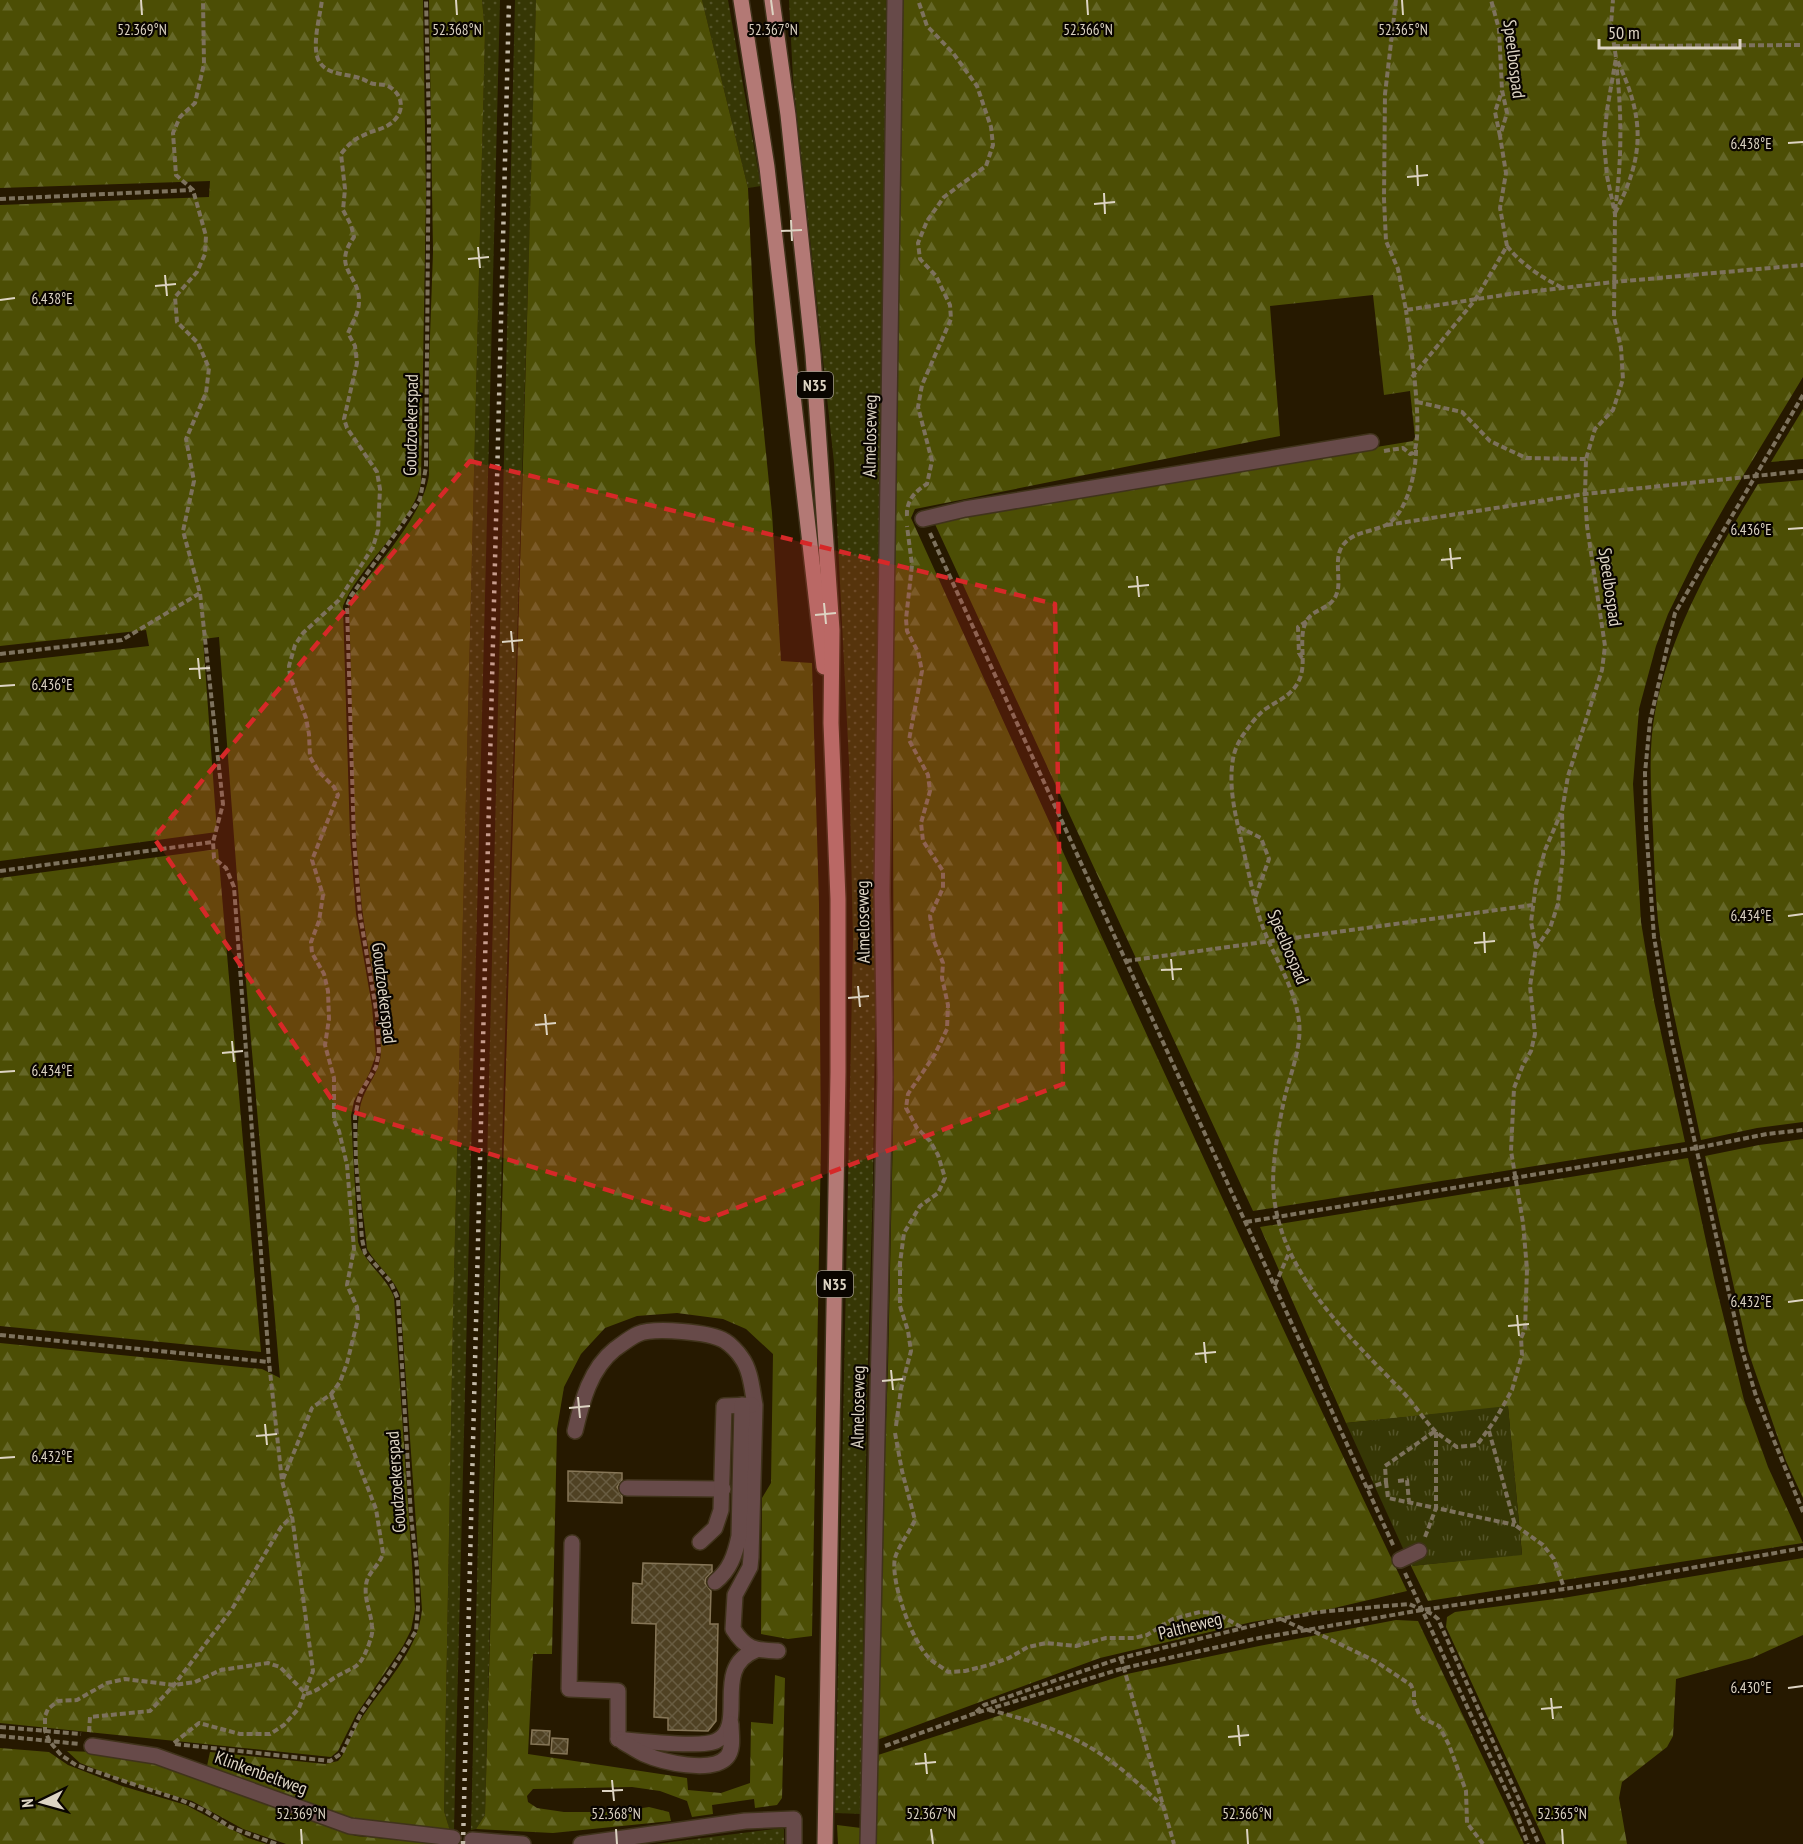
<svg xmlns="http://www.w3.org/2000/svg" width="1803" height="1844" font-family="'PT Sans Narrow',sans-serif">
  <style>
    .grass { fill: url(#grass-dots) }
    .forest { fill: url(#forest-firs) }
    .park { fill: url(#park-tufts) }
    .building { fill: url(#building-cross-hatch); stroke: #867657; stroke-width: 1.5 }
    .lines { fill: none; stroke-linecap: round; stroke-linejoin: round }
    .minor-casing { stroke: #40331b; stroke-width: 18 }
    .major-casing { stroke: #40331b; stroke-width: 18 }
    .path { stroke: #7d725d; stroke-width: 4; stroke-dasharray: 6 3; stroke-linecap: butt }
    .minor { stroke: #674a49; stroke-width: 15 }
    .major { stroke: #b37975; stroke-width: 15 }
    .rail { stroke: #c3b9a7; stroke-width: 4.5; stroke-dasharray: 3 6; stroke-linecap: butt }
    .marked { fill: #d62828; fill-opacity: 0.2; stroke: #d62828; stroke-width: 4.5; stroke-dasharray: 12 8; stroke-linejoin: round }
    .ticks { fill: none; stroke: #ddd4c3; stroke-width: 2 }
    .labels { text-anchor: middle; stroke-width: 4.5; stroke-linejoin: round; paint-order: stroke }
    .shield { fill: #0a0500; stroke: #9e9688; stroke-width: 1.5 }
    .shield-label { font-size: 16px; font-weight: bold; fill: #ddd4c3 }
    .street-label { font-size: 18px; fill: #ddd4c3; stroke: #0a0500 }
    .ticks-label { font-size: 15px; text-anchor: middle; fill: #ddd4c3; stroke: #0a0500; stroke-width: 4.5; stroke-linejoin: round; paint-order: stroke }
  </style>
  <defs>
    <pattern id="grass-dots" width="8" height="8" patternUnits="userSpaceOnUse" patternTransform="scale(1.5)"><rect width="8" height="8" fill="#363705"/><path d="M2 2h.1M6 6h.1" fill="none" stroke="#535328" stroke-width="1.8" stroke-linecap="round"/></pattern>
    <pattern id="forest-firs" width="22" height="20" patternUnits="userSpaceOnUse" patternTransform="scale(1.5)"><rect width="22" height="20" fill="#4c4e05"/><path d="M5 1l3.5 6h-7zM16 11l3.5 6h-7z" fill="#656728"/></pattern>
    <pattern id="park-tufts" width="24" height="20" patternUnits="userSpaceOnUse" patternTransform="scale(1.5)"><rect width="24" height="20" fill="#363705"/><path d="M3 7l-1-3M5 7V3M7 7l1-3M15 17l-1-3M17 17v-4M19 17l1-3" fill="none" stroke="#535328"/></pattern>
    <pattern id="building-cross-hatch" width="8" height="8" patternUnits="userSpaceOnUse" patternTransform="scale(1.5)"><rect width="8" height="8" fill="#4f4123"/><path d="M0 0l8 8M0 8l8-8" fill="none" stroke="#685c41"/></pattern>
  </defs>
  <rect width="100%" height="100%" fill="#261900"/>
  <g class="grass">
    <path d="M 482,0 L 500,0 L 454,1830 L 450,1831 L 444,1811 L 453,1315 L 485,32 Z"/>
    <path d="M 515,0 L 536,0 L 534,87 L 506,999 L 485,1815 L 476,1829 L 471,1830 Z"/>
    <path d="M 702,0 L 728,0 L 761,186 L 748,188 Z"/>
    <path d="M 789,0 L 889,0 L 873,1183 L 867,1398 L 861,1814 L 835,1813 L 853,940 L 849,763 L 834,463 L 793,79 Z"/>
    <path d="M 782,1828 L 784,1829 L 784,1844 L 656,1844 Z"/>
  </g>
  <g class="forest">
    <path d="M 0,0 L 423,0 L 426,195 L 421,483 C 413,524 360,564 343,606 L 350,836 L 356,914 L 372,1006 L 376,1055 L 369,1074 L 354,1101 L 351,1116 L 358,1242 C 365,1264 385,1275 394,1297 L 415,1609 L 411,1630 L 403,1646 L 356,1715 L 338,1751 L 331,1757 L 0,1723 L 0,1343 L 262,1369 L 280,1378 L 237,877 L 219,637 L 203,639 L 217,832 L 0,861 L 0,663 L 149,646 L 146,630 L 0,646 L 0,205 L 209,197 L 210,181 L 0,188 Z"/>
    <path d="M 429,0 L 482,0 L 485,32 L 453,1315 L 444,1811 L 450,1831 L 355,1819 L 207,1766 L 210,1752 L 325,1764 L 338,1761 L 342,1756 C 348,1744 353,1730 361,1719 C 383,1685 418,1652 422,1610 L 400,1295 C 393,1277 377,1266 367,1249 C 363,1205 352,1152 360,1108 C 364,1086 381,1074 381,1050 C 380,995 364,942 360,887 C 351,795 353,703 349,611 L 352,598 C 376,567 424,514 429,475 L 429,365 L 433,252 Z"/>
    <path d="M 536,0 L 702,0 L 748,188 L 755,343 L 772,513 L 781,661 L 812,663 L 819,904 L 821,1145 L 812,1636 L 788,1639 L 761,1634 L 762,1498 L 771,1483 L 773,1354 L 746,1329 L 723,1319 L 677,1313 L 637,1316 L 605,1328 L 581,1354 L 564,1387 L 557,1429 L 552,1654 L 533,1654 L 528,1754 L 687,1778 L 688,1790 L 721,1793 L 750,1783 L 751,1722 L 773,1724 L 775,1675 L 785,1678 L 782,1798 L 777,1805 L 755,1808 L 754,1799 L 712,1805 L 713,1814 L 692,1817 L 687,1801 L 660,1791 L 632,1787 L 533,1789 L 527,1796 L 528,1802 L 537,1808 L 564,1812 L 617,1812 L 649,1807 L 669,1812 L 671,1821 L 553,1833 L 476,1829 L 485,1815 Z"/>
    <path d="M 903,0 L 1803,0 L 1803,377 L 1726,504 L 1697,555 L 1668,614 L 1656,646 L 1639,709 L 1633,784 L 1641,922 L 1654,1001 L 1685,1142 L 1253,1211 L 934,522 L 962,515 L 1413,441 L 1415,437 L 1410,391 L 1384,395 L 1373,295 L 1270,306 L 1280,436 L 915,509 L 911,518 C 1074,877 1237,1235 1407,1591 L 1330,1609 L 1252,1622 L 1100,1658 L 874,1741 L 888,1368 L 894,1082 L 892,559 Z"/>
    <path d="M 1803,409 L 1803,459 L 1771,462 Z"/>
    <path d="M 1803,480 L 1803,1122 L 1757,1128 L 1701,1140 C 1686,1067 1667,994 1658,921 C 1655,891 1654,860 1653,830 C 1651,791 1648,750 1655,712 C 1671,629 1715,555 1758,484 Z"/>
    <path d="M 218,849 L 261,1352 L 0,1326 L 0,878 Z"/>
    <path d="M 1803,1139 L 1803,1498 L 1786,1461 L 1748,1351 L 1705,1156 L 1759,1145 Z"/>
    <path d="M 1688,1158 L 1714,1278 L 1744,1400 L 1768,1467 L 1803,1543 L 1428,1601 L 1411,1566 L 1522,1554 L 1508,1407 L 1346,1423 L 1260,1227 Z"/>
    <path d="M 1803,1558 L 1803,1635 L 1752,1658 L 1676,1679 L 1673,1736 L 1667,1747 L 1622,1782 L 1619,1798 L 1627,1844 L 1546,1844 L 1446,1627 L 1447,1617 L 1455,1612 L 1563,1598 Z"/>
    <path d="M 1396,1620 L 1418,1621 L 1524,1844 L 873,1844 L 875,1756 L 1127,1674 L 1259,1646 Z"/>
    <path d="M 0,1748 L 49,1752 L 68,1765 L 122,1786 L 186,1805 L 248,1838 L 267,1844 L 0,1844 Z"/>
    <path d="M 67,1751 L 94,1752 L 153,1762 L 356,1836 L 444,1844 L 286,1844 L 243,1829 L 192,1801 L 130,1783 L 80,1763 Z"/>
    <path d="M 837,1825 L 861,1828 L 861,1844 L 838,1844 Z"/>
  </g>
  <path class="park" d="M 1508,1406 L 1522,1555 L 1411,1566 L 1346,1423 Z"/>
  <g class="building">
    <path d="M 568,1471 L 622,1473 L 622,1480 L 617,1487 L 622,1496 L 622,1503 L 568,1501 Z"/>
    <path d="M 643,1563 L 712,1565 L 712,1572 L 706,1578 L 705,1583 L 711,1591 L 710,1624 L 718,1624 L 716,1721 L 708,1731 L 668,1730 L 668,1718 L 654,1717 L 656,1624 L 632,1623 L 633,1583 L 642,1584 Z"/>
    <path d="M 532,1730 L 550,1731 L 549,1745 L 531,1744 Z"/>
    <path d="M 552,1738 L 568,1739 L 567,1754 L 551,1753 Z"/>
  </g>
  <g class="lines">
    <defs>
      <g id="minor">
        <path d="M 923,519 L 965,509 L 1371,442"/>
        <path d="M 575,1431 C 582,1401 590,1369 615,1349 C 622,1344 631,1337 638,1334 C 654,1327 711,1332 725,1341 C 730,1344 738,1352 741,1357 C 751,1370 752,1390 755,1405 L 751,1557 L 750,1567 L 735,1595 L 733,1629 C 746,1650 755,1650 778,1651"/>
        <path d="M 627,1488 L 723,1489"/>
        <path d="M 700,1542 L 715,1528 L 721,1510 L 724,1406 L 752,1405"/>
        <path d="M 572,1543 L 569,1689 L 618,1691 L 618,1739"/>
        <path d="M 1400,1560 L 1419,1551"/>
        <path d="M 715,1582 C 730,1570 735,1555 739,1536 L 742,1405"/>
        <path d="M 618,1739 C 637,1741 702,1748 716,1741 C 749,1726 710,1668 756,1650"/>
        <path d="M 623,1742 C 630,1746 637,1751 644,1754 C 662,1762 712,1774 727,1757 C 734,1749 731,1734 731,1724"/>
        <path d="M 92,1746 L 156,1756 L 350,1826 L 453,1838"/>
        <path d="M 472,1840 L 523,1844"/>
        <path d="M 581,1844 L 745,1821 L 794,1819 L 794,1844"/>
        <path d="M 868,1844 L 885,1077 L 882,890 L 895,0"/>
      </g>
      <g id="major">
        <path d="M 741,0 L 767,167 L 824,667"/>
        <path d="M 772,0 L 788,115 L 813,355 L 832,630 L 831,723 L 838,899 L 838,1072 L 825,1844"/>
      </g>
    </defs>
    <use href="#minor" class="minor-casing"/>
    <use href="#major" class="major-casing"/>
    <g class="path">
      <path d="M 1396,0 L 1385,94 L 1384,199 L 1386,241 L 1398,269 L 1406,310 L 1510,294 L 1614,282 L 1803,265"/>
      <path d="M 1614,46 L 1803,45"/>
      <path d="M 1500,136 L 1495,112 L 1502,91"/>
      <path d="M 0,199 L 192,190"/>
      <path d="M 1615,210 C 1622,160 1622,113 1616,62"/>
      <path d="M 1615,213 C 1645,155 1645,118 1616,58"/>
      <path d="M 1507,246 C 1520,263 1542,278 1561,287"/>
      <path d="M 1412,377 L 1475,300 L 1507,246 L 1500,208 L 1506,173 L 1500,136 L 1507,113 L 1502,90 L 1499,29 L 1491,0"/>
      <path d="M 1803,395 L 1675,613 L 1650,721 L 1645,773 L 1646,826 L 1654,937 L 1672,1041 L 1741,1346 L 1756,1396 L 1803,1512"/>
      <path d="M 1417,402 L 1462,412 L 1490,441 L 1526,458 L 1586,459"/>
      <path d="M 1416,450 C 1416,472 1407,516 1384,526 C 1370,532 1353,532 1343,545 C 1334,557 1340,575 1338,589 C 1334,610 1315,607 1307,620 C 1297,637 1307,660 1300,678 C 1293,696 1278,700 1264,710 C 1258,715 1253,721 1249,727 C 1241,737 1235,747 1233,759 C 1228,788 1236,817 1242,844 C 1248,869 1253,895 1260,919 C 1271,954 1294,983 1299,1021 C 1302,1046 1291,1072 1285,1096 C 1280,1118 1276,1141 1274,1164 C 1264,1257 1341,1328 1400,1389 C 1413,1402 1423,1419 1435,1431 C 1442,1437 1450,1442 1457,1447 L 1477,1445 L 1495,1420 L 1512,1390 L 1522,1355 L 1521,1338 L 1525,1329 L 1527,1269 L 1523,1223 L 1511,1151 L 1514,1088 L 1523,1065 L 1531,1051 L 1535,1034 L 1530,986 L 1536,948 L 1550,928 L 1558,904 L 1563,854 L 1562,811 L 1568,776 L 1602,670 L 1605,646 L 1587,526 L 1585,494 L 1586,459 L 1595,429 L 1613,410 L 1623,379 L 1621,348 L 1614,317 L 1615,214 L 1607,176 L 1604,142 L 1607,110 L 1616,58 L 1611,24 L 1613,0"/>
      <path d="M 1384,451 L 1403,448 L 1410,454 L 1413,453 C 1425,437 1409,335 1406,310"/>
      <path d="M 907,516 C 906,501 915,491 927,484 L 932,461 L 918,407 L 922,385 L 951,319 L 950,305 L 936,276 L 920,259 L 918,243 L 927,221 L 944,197 L 986,166 L 993,145 L 991,127 L 977,86 L 953,53 L 927,26 L 918,0"/>
      <path d="M 1387,525 L 1585,494 L 1803,471"/>
      <path d="M 930,533 L 1394,1547"/>
      <path d="M 0,654 L 122,640 L 200,593"/>
      <path d="M 1302,658 L 1299,653 L 1298,627 L 1307,621"/>
      <path d="M 1239,827 L 1261,838 L 1269,859 L 1255,898"/>
      <path d="M 0,871 L 213,842"/>
      <path d="M 1536,947 L 1531,922 L 1536,884 L 1545,850 L 1561,813"/>
      <path d="M 1126,961 L 1533,905"/>
      <path d="M 1246,1222 L 1696,1148 L 1767,1134 L 1803,1130"/>
      <path d="M 1275,1285 L 1289,1253"/>
      <path d="M 0,1335 L 269,1362"/>
      <path d="M 896,1426 L 901,1389 L 911,1351 L 908,1331 L 900,1306 L 900,1263 L 904,1233 L 920,1206 L 938,1193 L 945,1178 L 938,1155 L 930,1141 L 917,1128 L 906,1108 L 908,1094 L 935,1054 L 947,1029 L 948,1005 L 942,978 L 943,963 L 934,941 L 930,916 L 943,888 L 943,871 L 923,841 L 921,823 L 930,791 L 928,775 L 909,740 L 922,671 L 918,652 L 907,631 L 906,619 L 912,565 L 907,526"/>
      <path d="M 1489,1431 L 1515,1525 L 1543,1545 L 1554,1559 L 1564,1588"/>
      <path d="M 1436,1432 L 1436,1508 L 1515,1525"/>
      <path d="M 895,1433 L 902,1471 L 915,1520 C 910,1531 898,1547 895,1558 C 890,1581 912,1641 929,1658 C 934,1663 942,1667 948,1672 L 965,1671 L 989,1665 L 1009,1658 L 1028,1647 L 1046,1643 L 1076,1646 L 1106,1638 L 1134,1638 L 1147,1635 L 1173,1619 L 1200,1612 L 1216,1613 L 1241,1627"/>
      <path d="M 283,1479 L 312,1408 L 331,1394 L 340,1382 L 347,1363 L 358,1319 L 357,1307 L 347,1285 L 354,1249 L 347,1165 L 339,1131 L 334,1120 L 334,1078 L 325,1045 L 329,1019 L 328,991 L 324,974 L 312,953 L 311,942 L 319,921 L 323,895 L 312,860 L 338,795 L 334,787 L 319,772 L 310,757 L 309,734 L 306,718 L 290,676 L 289,666 L 295,645 L 303,633 L 339,600 L 373,547 L 378,530 L 380,489 L 377,472 L 347,428 L 344,419 L 357,363 L 355,346 L 348,333 C 352,324 359,312 359,302 C 360,274 331,269 354,237 L 351,225 L 343,210 L 345,189 L 341,154 C 347,146 353,140 362,136 C 374,129 388,130 397,117 C 405,106 400,92 388,86 C 383,84 379,85 375,84 C 370,84 366,80 362,79 C 348,73 325,76 318,59 C 312,44 320,16 322,0"/>
      <path d="M 1398,1481 L 1407,1480 L 1409,1502"/>
      <path d="M 1386,1482 L 1388,1498 L 1436,1508 L 1425,1537"/>
      <path d="M 1367,1488 L 1386,1482 L 1385,1466 L 1435,1431"/>
      <path d="M 1405,1573 L 1516,1812 L 1528,1844"/>
      <path d="M 1281,1619 L 1303,1629 L 1315,1632 L 1375,1661 L 1411,1685 L 1414,1692 L 1414,1702 L 1419,1714 L 1424,1719 L 1439,1726 L 1449,1745 L 1466,1791 L 1467,1823 L 1483,1844"/>
      <path d="M 1121,1658 L 1174,1844"/>
      <path d="M 306,1694 C 318,1691 325,1684 334,1678 C 355,1665 359,1671 369,1644 C 371,1637 373,1634 372,1626 C 371,1612 364,1600 366,1585 C 367,1573 380,1565 383,1553 L 376,1509 L 331,1394"/>
      <path d="M 989,1710 C 1035,1721 1079,1736 1116,1765 C 1132,1777 1147,1792 1162,1805"/>
      <path d="M 976,1712 L 984,1705 L 1121,1658 L 1280,1619 L 1319,1612 L 1409,1604 L 1432,1614 L 1438,1619 L 1539,1844"/>
      <path d="M 0,1727 L 81,1734"/>
      <path d="M 89,1732 L 90,1717 L 150,1711 L 174,1685 L 232,1609 L 281,1527 L 292,1516"/>
      <path d="M 0,1736 L 79,1744"/>
      <path d="M 174,1743 L 199,1723 L 240,1734 L 270,1734 L 284,1725 L 299,1708 L 313,1671 L 292,1516 L 282,1481 L 269,1362 L 234,887 L 226,868 L 214,858 L 213,842 L 223,804 L 200,593 L 183,531 L 194,481 L 186,439 L 206,393 L 209,368 L 198,343 L 177,322 L 175,297 L 197,272 L 205,254 L 206,236 L 193,190 L 176,175 L 173,133 L 180,117 L 195,103 L 204,64 L 203,0"/>
      <path d="M 175,1744 L 330,1761 L 342,1753 L 361,1713 L 392,1669 L 416,1631 L 418,1607 L 417,1569 L 411,1516 L 398,1299 L 390,1281 L 365,1253 L 362,1239 L 356,1161 L 355,1117 L 358,1102 L 361,1092 L 376,1067 L 379,1051 L 377,1015 L 360,915 L 354,840 L 347,606 L 351,596 L 420,499 L 426,467 L 429,125 L 426,0"/>
      <path d="M 885,1746 L 973,1714 L 1124,1668 L 1254,1639 L 1422,1610 L 1618,1581 L 1803,1548"/>
      <path d="M 276,1844 L 230,1827 L 206,1811 L 181,1800 L 76,1765 L 61,1755 L 50,1742 L 45,1731 L 45,1716 L 48,1709 L 58,1701 L 77,1700 L 107,1683 L 125,1679 L 174,1685 L 195,1682 L 221,1670 L 268,1663 L 280,1667 L 306,1694"/>
    </g>
    <use href="#minor" class="minor"/>
    <use href="#major" class="major"/>
    <path class="rail" d="M 463,1844 L 509,0"/>
  </g>
  <path class="marked" d="M 470,461 L 1055,604 L 1063,1084 L 705,1220 L 337,1107 L 154,838 Z"/>
  <path class="ticks" d="M 141,0 L 142,15M 456,0 L 457,15M 771,0 L 773,15M 1087,0 L 1088,15M 1402,0 L 1403,15M 1788,143 L 1803,142M 1417,165 L 1418,186M 1407,177 L 1428,175M 1104,193 L 1105,214M 1094,204 L 1115,202M 791,220 L 792,241M 781,231 L 802,230M 478,247 L 480,268M 468,259 L 489,257M 165,275 L 167,296M 155,286 L 176,284M 0,300 L 15,298M 1788,529 L 1803,528M 1450,548 L 1452,569M 1441,560 L 1461,558M 1137,576 L 1139,597M 1128,587 L 1149,585M 824,603 L 826,624M 815,615 L 836,613M 511,631 L 513,652M 502,642 L 523,640M 198,658 L 200,679M 189,669 L 210,668M 0,686 L 15,685M 1788,916 L 1803,914M 1484,932 L 1485,953M 1474,943 L 1495,941M 1171,959 L 1173,980M 1161,970 L 1182,969M 858,986 L 860,1007M 848,998 L 869,996M 545,1014 L 547,1035M 535,1025 L 556,1023M 232,1041 L 234,1062M 222,1053 L 243,1051M 0,1072 L 15,1071M 1788,1302 L 1803,1300M 1517,1315 L 1519,1336M 1508,1326 L 1529,1324M 1204,1342 L 1206,1363M 1195,1354 L 1216,1352M 891,1370 L 893,1390M 882,1381 L 903,1379M 578,1397 L 580,1418M 569,1408 L 590,1406M 265,1424 L 267,1445M 256,1436 L 277,1434M 0,1458 L 15,1457M 1788,1688 L 1803,1686M 1551,1698 L 1553,1719M 1541,1709 L 1562,1707M 1238,1725 L 1240,1746M 1228,1737 L 1249,1735M 925,1753 L 927,1774M 915,1764 L 936,1762M 612,1780 L 614,1801M 602,1791 L 623,1790M 301,1829 L 302,1844M 616,1829 L 617,1844M 931,1829 L 933,1844M 1247,1829 L 1248,1844M 1562,1829 L 1563,1844"/>
  <g class="labels">
    <g class="shield">
      <rect x="797" y="372" width="36" height="26" rx="4.5"/>
      <rect x="817" y="1271" width="36" height="26" rx="4.5"/>
    </g>
    <g class="shield-label">
      <text x="815" y="391">N35</text>
      <text x="835" y="1290">N35</text>
    </g>
    <g class="street-label">
      <text transform="translate(1514 59) rotate(83)" y="6">Speelbospad</text>
      <text transform="translate(411 425) rotate(-89)" y="6">Goudzoekerspad</text>
      <text transform="translate(870 436) rotate(-89)" y="6">Almeloseweg</text>
      <text transform="translate(1610 587) rotate(82)" y="6">Speelbospad</text>
      <text transform="translate(863 922) rotate(-91)" y="6">Almeloseweg</text>
      <text transform="translate(1288 947) rotate(67)" y="6">Speelbospad</text>
      <text transform="translate(384 993) rotate(83)" y="6">Goudzoekerspad</text>
      <text transform="translate(858 1407) rotate(-89)" y="6">Almeloseweg</text>
      <text transform="translate(396 1482) rotate(-94)" y="6">Goudzoekerspad</text>
      <text transform="translate(1190 1626) rotate(-14)" y="6">Paltheweg</text>
      <text transform="translate(261 1773) rotate(20)" y="6">Klinkenbeltweg</text>
    </g>
  </g>
  <g class="ticks-label">
    <text x="142" y="35">52.369°N</text>
    <text x="457" y="35">52.368°N</text>
    <text x="773" y="35">52.367°N</text>
    <text x="1088" y="35">52.366°N</text>
    <text x="1403" y="35">52.365°N</text>
    <text x="1751" y="149">6.438°E</text>
    <text x="52" y="304">6.438°E</text>
    <text x="1751" y="535">6.436°E</text>
    <text x="52" y="690">6.436°E</text>
    <text x="1751" y="921">6.434°E</text>
    <text x="52" y="1076">6.434°E</text>
    <text x="1751" y="1307">6.432°E</text>
    <text x="52" y="1462">6.432°E</text>
    <text x="1751" y="1693">6.430°E</text>
    <text x="301" y="1819">52.369°N</text>
    <text x="616" y="1819">52.368°N</text>
    <text x="931" y="1819">52.367°N</text>
    <text x="1247" y="1819">52.366°N</text>
    <text x="1562" y="1819">52.365°N</text>
  </g>
  <g transform="translate(42 1802) rotate(265)" stroke="#0a0500" stroke-width="4.5" paint-order="stroke">
  <path d="M0-4.5L10 22L0 15L-10 22Z" fill="#ddd4c3"/>
  <text y="-9" font-size="16" font-weight="bold" text-anchor="middle" fill="#ddd4c3">N</text>
  </g>
  <path d="M1599 39v9h141v-9" fill="none" stroke="#ddd4c3" stroke-width="3"/>
  <text x="1608" y="39" font-size="18" fill="#ddd4c3" stroke="#0a0500" stroke-width="4.5" paint-order="stroke">50 m</text>
</svg>
